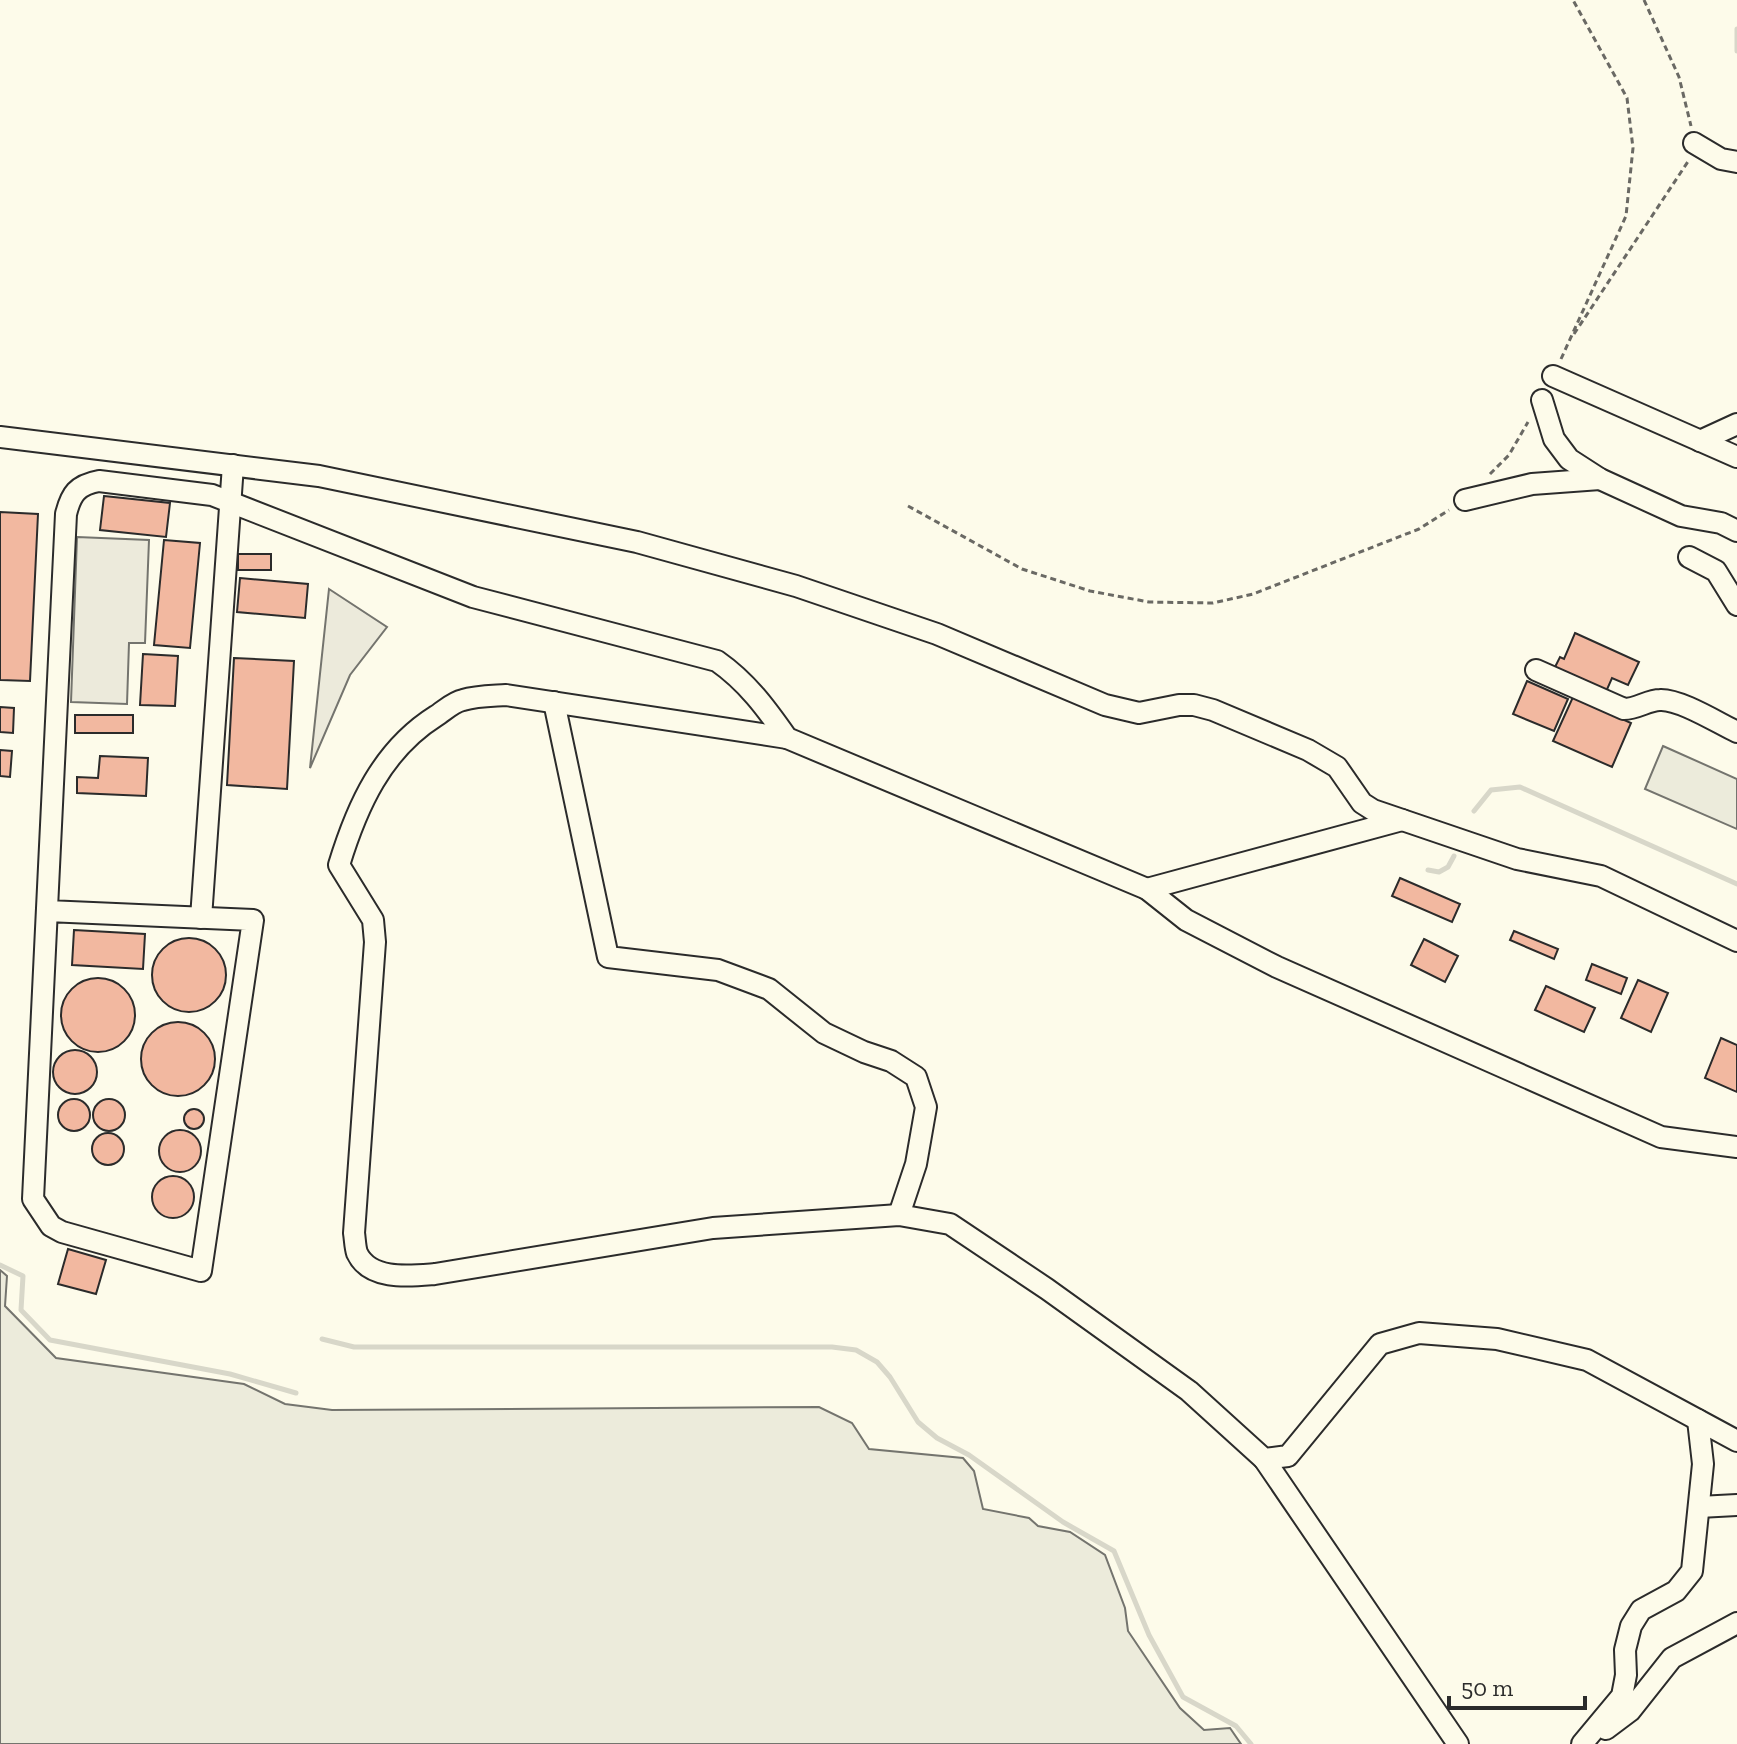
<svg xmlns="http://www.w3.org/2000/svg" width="1737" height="1744" font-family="'Zilla Slab',serif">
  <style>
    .green { fill: #ecebdb; stroke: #74746e; stroke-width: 2 }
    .parking { fill: #eceadb; stroke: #74746e; stroke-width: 2 }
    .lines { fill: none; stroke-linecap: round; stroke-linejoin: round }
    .stream { stroke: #d8d7c9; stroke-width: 5 }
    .building { fill: #f2b8a0; stroke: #2b2b2b; stroke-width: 2 }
    .minor-casing { stroke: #2b2b2b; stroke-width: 24 }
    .path { stroke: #6a6964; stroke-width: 3; stroke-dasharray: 6 4; stroke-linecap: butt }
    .minor { stroke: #fdfbea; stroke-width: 20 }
  </style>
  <rect width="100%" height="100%" fill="#fdfbea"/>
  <g class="green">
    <path d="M 1663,746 L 1737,779 L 1737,829 L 1645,789 Z"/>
    <path d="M 0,1270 L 7,1276 L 5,1306 L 56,1358 L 244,1384 L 285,1404 L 332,1410 L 819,1407 L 852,1423 L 869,1449 L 963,1458 L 974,1471 L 983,1509 L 1029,1518 L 1038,1526 L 1070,1532 L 1105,1555 L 1125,1608 L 1128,1631 L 1180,1708 L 1204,1730 L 1230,1728 L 1241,1744 L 0,1744 Z"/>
  </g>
  <g class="parking">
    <path d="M 77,537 L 149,540 L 145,643 L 129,643 L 127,704 L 71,702 Z"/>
    <path d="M 329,589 L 387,627 L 350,675 L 310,768 Z"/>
  </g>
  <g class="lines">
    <g class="stream">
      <path d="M 1737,29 L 1737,51"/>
      <path d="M 1474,811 L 1491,790 L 1520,787 L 1737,884"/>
      <path d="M 1428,870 L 1439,872 L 1448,867 L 1454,856"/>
      <path d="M 0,1265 L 23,1276 L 21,1310 L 50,1340 L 230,1374 L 296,1393"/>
      <path d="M 322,1339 L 354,1347 L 832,1347 L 856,1350 L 877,1362 L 890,1377 L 918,1422 L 937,1438 L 969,1455 L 1063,1522 L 1114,1551 L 1149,1635 L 1183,1697 L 1236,1726 L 1251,1744"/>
    </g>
  </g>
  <g class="building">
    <path d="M 104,496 L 170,503 L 166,537 L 100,530 Z"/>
    <path d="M 0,512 L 38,514 L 30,681 L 0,680 Z"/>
    <path d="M 164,540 L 200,543 L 190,648 L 154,645 Z"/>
    <rect x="238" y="554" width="33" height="16"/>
    <path d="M 240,578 L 308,584 L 305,618 L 237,612 Z"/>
    <path d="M 1575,633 L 1639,662 L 1628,685 L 1612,678 L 1605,694 L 1553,671 L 1560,657 L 1564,659 Z"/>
    <path d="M 143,654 L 178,656 L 175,706 L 140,705 Z"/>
    <path d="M 234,658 L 294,661 L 287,789 L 227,785 Z"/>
    <path d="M 1527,681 L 1568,699 L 1554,731 L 1513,714 Z"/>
    <path d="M 1573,697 L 1631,723 L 1612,767 L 1553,741 Z"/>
    <path d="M 0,707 L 14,708 L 13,733 L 0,732 Z"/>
    <rect x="75" y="715" width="58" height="18"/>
    <path d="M 0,750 L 12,751 L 10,777 L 0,776 Z"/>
    <path d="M 100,756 L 148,758 L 146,796 L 77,793 L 77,777 L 98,778 Z"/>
    <path d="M 1400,878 L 1460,904 L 1452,922 L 1392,896 Z"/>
    <path d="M 74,930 L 145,934 L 143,969 L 72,965 Z"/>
    <path d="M 1514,931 L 1558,949 L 1554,959 L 1510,940 Z"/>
    <circle cx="189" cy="975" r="37"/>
    <path d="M 1424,939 L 1458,956 L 1445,982 L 1411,965 Z"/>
    <path d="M 1592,964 L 1627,978 L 1621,994 L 1586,980 Z"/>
    <circle cx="98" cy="1015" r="37"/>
    <path d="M 1638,980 L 1668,993 L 1651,1032 L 1621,1018 Z"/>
    <path d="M 1546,986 L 1595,1008 L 1584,1032 L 1535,1010 Z"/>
    <circle cx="178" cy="1059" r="37"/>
    <path d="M 1721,1038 L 1737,1045 L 1737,1092 L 1705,1078 Z"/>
    <circle cx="75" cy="1072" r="22"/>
    <circle cx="109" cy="1115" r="16"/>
    <circle cx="74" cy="1115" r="16"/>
    <circle cx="194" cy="1119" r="10"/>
    <circle cx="180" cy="1151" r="21"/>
    <circle cx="108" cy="1149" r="16"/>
    <circle cx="173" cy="1197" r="21"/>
    <path d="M 68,1249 L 106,1260 L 96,1294 L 58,1284 Z"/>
  </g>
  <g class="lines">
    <defs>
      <g id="minor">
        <path d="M 1694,143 L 1721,159 L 1737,162"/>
        <path d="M 1553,376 L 1737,457"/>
        <path d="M 1542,400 L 1554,439 L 1569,459 L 1600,479 L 1681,516 L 1721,523 L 1737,531"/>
        <path d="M 0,437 L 319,476 L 637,542 L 796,586 L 937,634 L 1105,705 L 1139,713 L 1179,705 L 1194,705 L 1213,710 L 1308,750 L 1337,767 L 1362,803 L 1373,810 L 1517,859 L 1601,876 L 1737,941"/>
        <path d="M 1700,441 L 1737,424"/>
        <path d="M 1465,500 L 1532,484 L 1600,479"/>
        <path d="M 1689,557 L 1716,571 L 1737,605"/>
        <path d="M 1536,670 L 1624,709 C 1637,709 1648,700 1660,700 C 1680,699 1718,723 1737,732"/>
        <path d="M 554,702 L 608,957 L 718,970 L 769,989 L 824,1033 L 864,1052 L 891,1061 L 916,1077 L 926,1107 L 916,1164 L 899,1215"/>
        <path d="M 787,738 L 506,695 C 492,696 476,696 463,700 C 453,702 444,711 436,716 C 382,750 357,806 339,865 L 373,920 L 375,942 L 354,1233 C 355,1239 355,1247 357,1253 C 370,1281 410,1276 435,1274 L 713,1228 L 899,1215 L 950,1224 L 1047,1289 L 1189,1391 L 1264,1459 L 1288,1456 L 1380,1344 L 1419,1333 L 1497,1339 L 1587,1360 L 1737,1441"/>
        <path d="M 1147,889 L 1402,820"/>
        <path d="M 47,911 L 253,920 L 201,1271 L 62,1232 L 51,1226 L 33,1199 L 66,514 C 71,494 77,485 99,481 L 212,495 L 473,597 L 717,661 C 747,682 766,708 787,738 L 1147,889 L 1186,920 L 1277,967 L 1661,1137 L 1737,1147"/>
        <path d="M 201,918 L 233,465"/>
        <path d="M 1264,1459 L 1458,1744"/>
        <path d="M 1699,1507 L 1737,1505"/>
        <path d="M 1606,1729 L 1630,1711 L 1672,1658 L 1737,1623"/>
        <path d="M 1582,1744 L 1622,1696 L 1626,1675 L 1625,1650 L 1631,1626 L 1641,1610 L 1676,1591 L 1692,1571 L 1703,1464 L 1698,1420"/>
      </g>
    </defs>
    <use href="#minor" class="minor-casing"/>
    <g class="path">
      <path d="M 1644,0 L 1679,77 L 1691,126"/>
      <path d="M 1574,334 L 1689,160"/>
      <path d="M 1561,359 L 1626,216 L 1633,148 L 1627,98 L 1573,0"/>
      <path d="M 1490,474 L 1509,455 L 1528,422"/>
      <path d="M 908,506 L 1022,569 L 1090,591 L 1149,602 L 1213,603 L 1253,594 L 1419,529 L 1449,510"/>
    </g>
    <use href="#minor" class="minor"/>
  </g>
  <path d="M1449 1696v12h136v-12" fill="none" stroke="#2b2b2b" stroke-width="4"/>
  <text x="1461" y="1696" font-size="24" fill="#2b2b2b" stroke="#fdfbea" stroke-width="6" paint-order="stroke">50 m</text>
</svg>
